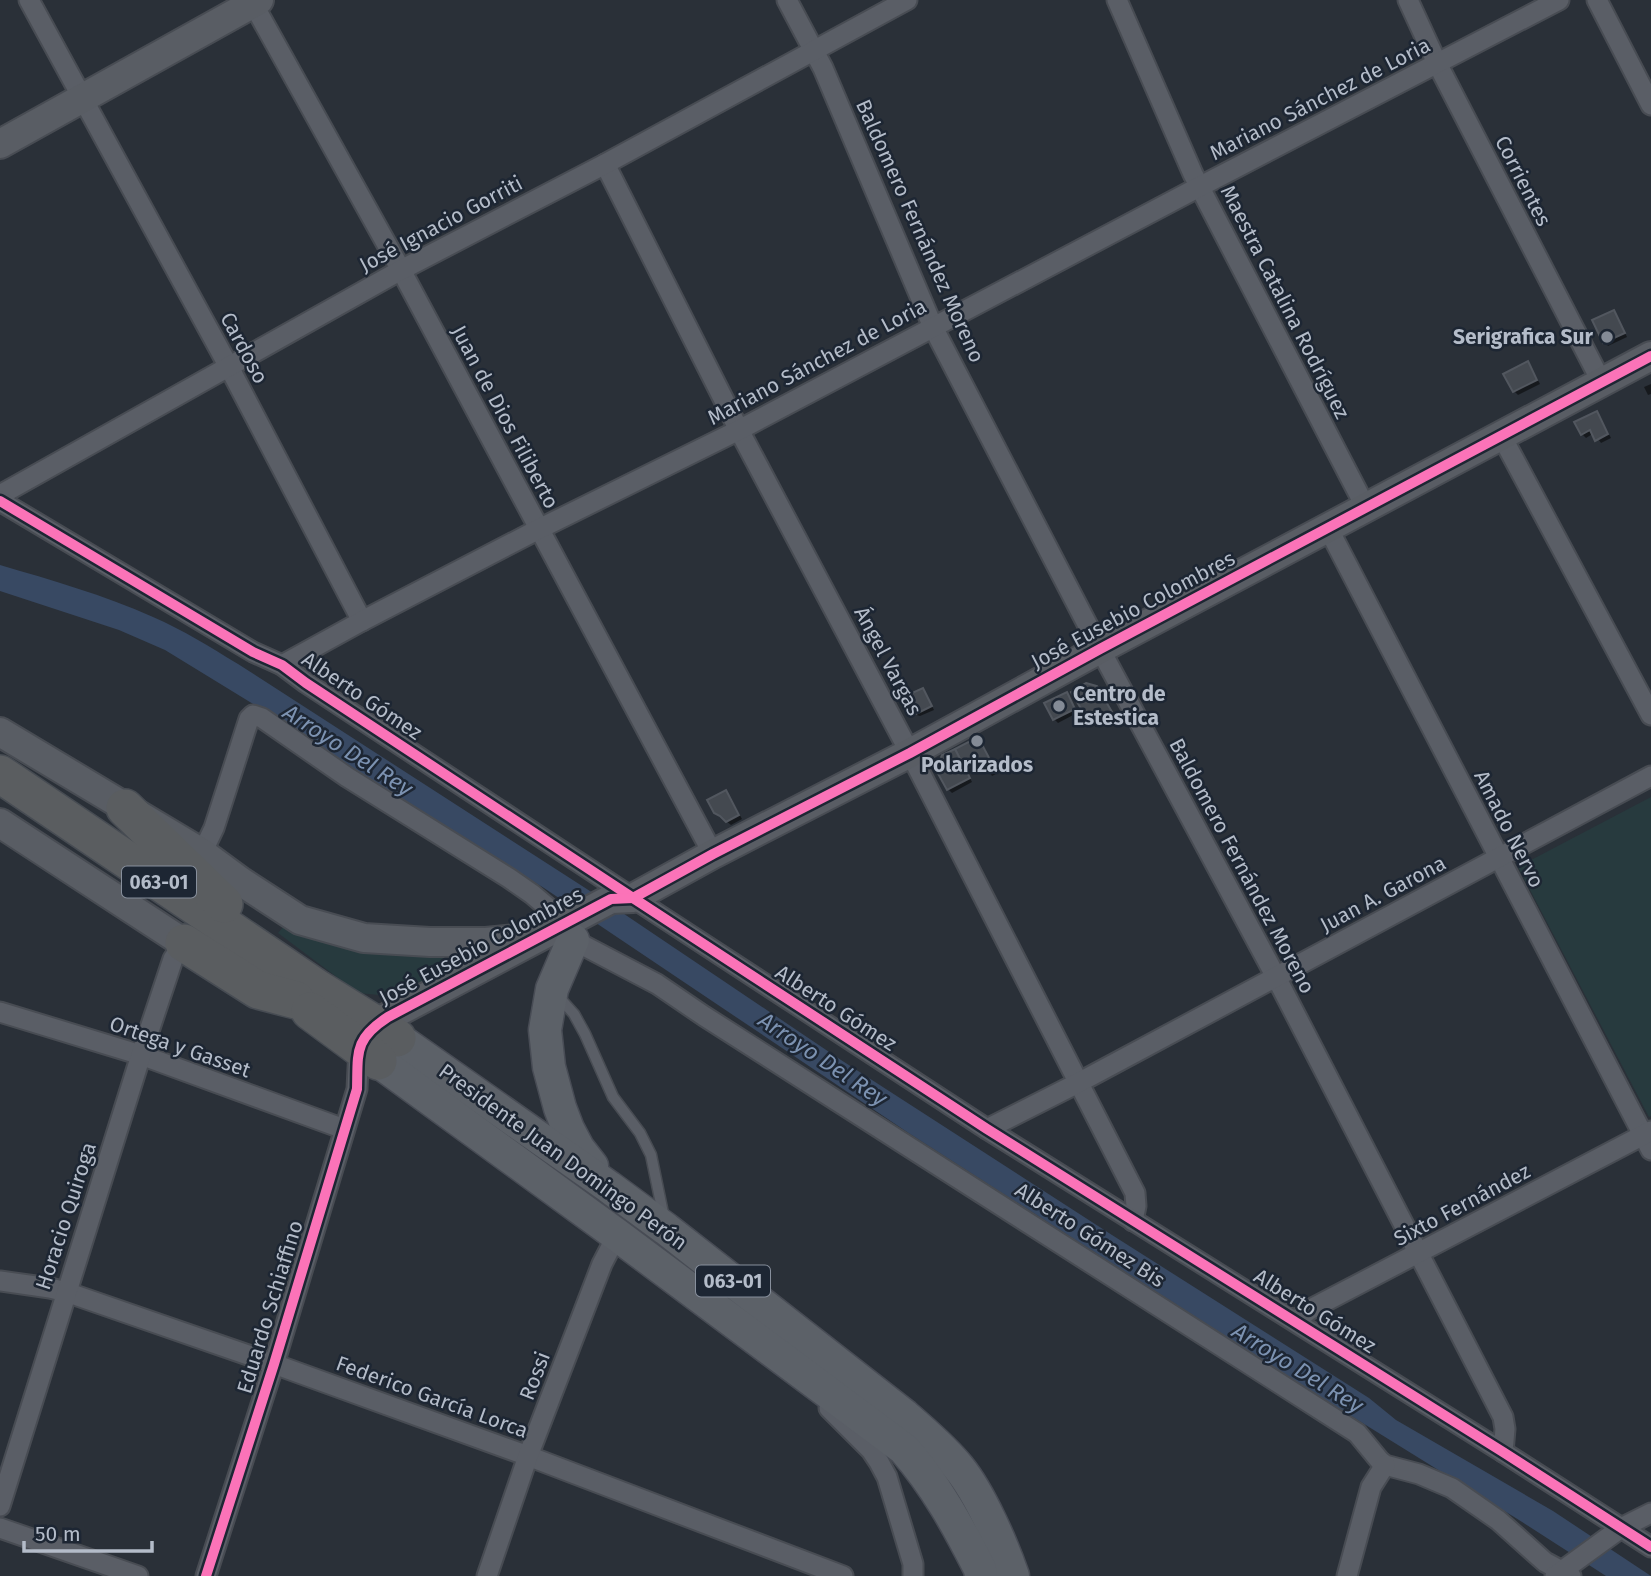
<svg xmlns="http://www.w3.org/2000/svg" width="1651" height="1576" font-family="'Fira Sans',sans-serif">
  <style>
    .green { fill: #273a3e }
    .water { fill: #384963 }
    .shadow { fill: #0007 }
    .building { fill: #444950; stroke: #52575f; stroke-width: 2 }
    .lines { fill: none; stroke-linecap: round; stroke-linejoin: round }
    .lane-casing { stroke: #484c53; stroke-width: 13 }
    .street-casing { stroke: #484c53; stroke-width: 23 }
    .secondary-casing { stroke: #484c53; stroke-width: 32 }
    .primary-casing { stroke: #484c55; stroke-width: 35 }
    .highway-casing { stroke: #474c53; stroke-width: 40 }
    .lane { stroke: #5a5e66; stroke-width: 10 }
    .street { stroke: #5a5e66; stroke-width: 19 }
    .secondary { stroke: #595d64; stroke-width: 28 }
    .primary { stroke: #5c6168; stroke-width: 32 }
    .highway { stroke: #5a5d60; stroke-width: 37 }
    .cycleway-casing { stroke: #1d2633; stroke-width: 15 }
    .cycleway { stroke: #fb73b8; stroke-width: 10 }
    .poi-dot { fill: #848b96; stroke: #1d2633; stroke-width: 2.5 }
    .labels { text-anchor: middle; stroke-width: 5; stroke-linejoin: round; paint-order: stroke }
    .shield { fill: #1d2633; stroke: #878f9c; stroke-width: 2 }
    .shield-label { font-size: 19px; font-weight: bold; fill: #b4bcc9 }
    .street-label { font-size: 21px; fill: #b4bcc9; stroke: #1d2633 }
    .poi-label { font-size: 21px; font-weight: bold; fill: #b4bcc9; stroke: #1d2633; text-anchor: end }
    .water-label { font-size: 23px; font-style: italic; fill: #7c92b1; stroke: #1d2633 }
  </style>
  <rect width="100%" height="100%" fill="#2a3038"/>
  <g class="green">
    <path d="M 1651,797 L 1651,1116 L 1649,1117 L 1518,867 Z"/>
    <path d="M 284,926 C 319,937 353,949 389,954 C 422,959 455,957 487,956 L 417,989 L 379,995 L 358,993 L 278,933 Z"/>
  </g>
  <path class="water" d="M 0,565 C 51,580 104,595 153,617 C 183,630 210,647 238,664 L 593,893 L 841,1060 L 1112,1235 L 1369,1398 L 1396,1420 L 1553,1511 L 1651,1576 L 1606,1576 L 1519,1520 L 1327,1401 L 910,1134 L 544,888 L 407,804 L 258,707 L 165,650 L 119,630 L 0,591 Z"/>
  <g class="shadow">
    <path d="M 1613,312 L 1617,316 L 1627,337 L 1608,346 L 1605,342 L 1594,321 Z"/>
    <path d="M 1528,363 L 1531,367 L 1540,384 L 1518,395 L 1514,391 Z"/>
    <path d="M 1651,384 L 1651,394 L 1648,395 L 1644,387 Z"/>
    <path d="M 1597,413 L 1600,417 L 1611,438 L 1601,443 L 1594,433 L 1586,438 L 1582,434 Z"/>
    <path d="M 1096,687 L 1100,692 L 1114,716 L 1096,727 L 1092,723 Z"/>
    <path d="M 923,690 L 926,694 L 934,710 L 920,716 L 913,714 L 909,710 Z"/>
    <path d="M 1066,694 L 1070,697 L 1077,713 L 1058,723 L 1054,719 Z"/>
    <path d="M 978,739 L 982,743 L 998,773 L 992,776 L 985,765 L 968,774 L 972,782 L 952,793 L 948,789 Z"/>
    <path d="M 725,792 L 729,795 L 742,819 L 731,825 L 715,812 Z"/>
  </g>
  <g class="building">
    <path d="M 1614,310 L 1625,333 L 1603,343 L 1592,320 Z"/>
    <path d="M 1528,361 L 1537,380 L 1513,392 L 1503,374 Z"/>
    <path d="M 1597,411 L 1608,434 L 1595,441 L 1590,430 L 1581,435 L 1574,422 Z"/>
    <path d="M 1086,683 L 1097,686 L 1112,712 L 1091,725 L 1071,692 Z"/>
    <path d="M 923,688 L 932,706 L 916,714 L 907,711 L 901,698 Z"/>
    <path d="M 1067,692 L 1075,709 L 1053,720 L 1044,703 Z"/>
    <path d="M 978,737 L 995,769 L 987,773 L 981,762 L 965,770 L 955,749 Z"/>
    <path d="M 955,749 L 970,778 L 947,790 L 936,770 L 942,755 Z"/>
    <path d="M 726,790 L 739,815 L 726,822 L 720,816 L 714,813 L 707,800 Z"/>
  </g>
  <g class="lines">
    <defs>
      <path id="lane" d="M 557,995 L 574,1014 L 585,1034 L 613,1097 L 640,1133 L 651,1155 L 664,1218"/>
      <g id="street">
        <path d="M 29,0 L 229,367 L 362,621"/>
        <path d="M 251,0 L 401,270 L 713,854"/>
        <path d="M 787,0 L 823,68 L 933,327 L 1100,649 L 1276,977 L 1503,1417 L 1505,1429 L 1503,1452"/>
        <path d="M 1117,0 L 1193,174 L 1366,508"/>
        <path d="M 1408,0 L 1437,63 L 1601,381"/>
        <path d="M 1597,0 L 1651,105"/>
        <path d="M 605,164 L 739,430 L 910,753 L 1135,1193 L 1136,1206 L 1133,1221"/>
        <path d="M 1501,435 L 1651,715"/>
        <path d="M 0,495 L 401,270 L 605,164 L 907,0"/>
        <path d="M 0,501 L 253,652 L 282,665 L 306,683 L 633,898 L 987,1129 L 1503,1452 L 1651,1547"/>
        <path d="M 1328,528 L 1651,1150"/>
        <path d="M 282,665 L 362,621 L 539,529 L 739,430 L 1199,187 L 1559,0"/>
        <path d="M 202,853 L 214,828 L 249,719 L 253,715 L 262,718 L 347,777 L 509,878 L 532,894 L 566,923"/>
        <path d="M 573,940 L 657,984 L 704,1016 L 1357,1433 L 1380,1461 L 1385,1465 L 1419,1474 L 1452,1488 L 1498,1520 L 1545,1562 L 1571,1576"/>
        <path d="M 0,1012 L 141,1055 L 344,1129"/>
        <path d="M 987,1129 L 1078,1083 L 1651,776"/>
        <path d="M 0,1281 L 50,1288 L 66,1292 L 274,1364 L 528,1456 L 843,1576"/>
        <path d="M 1296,1321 L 1309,1310 L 1651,1131"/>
        <path d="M 829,1408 L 871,1450 L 879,1462 L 887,1477 L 913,1564 L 913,1576"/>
        <path d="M 0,1506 L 141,1055 L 173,959 L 184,943"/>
        <path d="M 0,1528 L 138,1576"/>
        <path d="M 206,1576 L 274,1364 L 357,1089 L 359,1047"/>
        <path d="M 487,1576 L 528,1456 L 602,1264 L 617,1235"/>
        <path d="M 1347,1576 L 1371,1487 L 1385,1465"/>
        <path d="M 1555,1576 L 1621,1528 L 1651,1513"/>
      </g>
      <g id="secondary">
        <path d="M 0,144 L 259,0"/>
        <path d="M 0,732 L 202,853 L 240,881 L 300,920 L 364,938 L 430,942 L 486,942 L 526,938"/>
        <path d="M 0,823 L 184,943"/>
        <path d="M 364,1038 L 374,1025 L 388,1017 L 611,899 L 633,898 L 713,854 L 910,753 L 1100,649 L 1651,356"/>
      </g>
      <g id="primary">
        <path d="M 573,940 L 552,989 L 545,1030 L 549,1067 L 560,1108 L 568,1129 L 578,1148 L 592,1166"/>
        <path d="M 397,1038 L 609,1187 L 666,1229 L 904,1415 C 923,1432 943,1448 959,1468 C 980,1494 1002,1544 1013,1576"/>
        <path d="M 378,1061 L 617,1235 L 904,1449 C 936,1485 958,1526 980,1569 L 981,1576"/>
      </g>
      <g id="highway">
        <path d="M 0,774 L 318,989 L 397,1038"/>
        <path d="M 125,808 L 224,904"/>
        <path d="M 184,943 L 258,990 L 296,1000"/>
        <path d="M 310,1011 L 378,1061"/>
      </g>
    </defs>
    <use href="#lane" class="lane-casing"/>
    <use href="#street" class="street-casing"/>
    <use href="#secondary" class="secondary-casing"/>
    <use href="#primary" class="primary-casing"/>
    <use href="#highway" class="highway-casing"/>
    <use href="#lane" class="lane"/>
    <use href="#street" class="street"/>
    <use href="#secondary" class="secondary"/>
    <use href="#primary" class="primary"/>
    <use href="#highway" class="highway"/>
    <defs>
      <g id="cycleway">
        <path d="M 0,501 L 253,652 L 282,665 L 306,683 L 633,898 L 987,1129 L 1503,1452 L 1651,1547"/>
        <path d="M 206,1576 L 274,1364 L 357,1089 C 358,1052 354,1039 388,1017 L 611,899 L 633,898 L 713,854 L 910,753 L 1100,649 L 1651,356"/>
      </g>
    </defs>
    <use href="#cycleway" class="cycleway-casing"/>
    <use href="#cycleway" class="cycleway"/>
  </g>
  <g class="poi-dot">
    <circle cx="1607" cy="337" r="7"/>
    <circle cx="1059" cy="706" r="7"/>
    <circle cx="977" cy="741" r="7"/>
  </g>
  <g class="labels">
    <g class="shield">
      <rect x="122" y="866.5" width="74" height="31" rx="5"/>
      <rect x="696" y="1265.5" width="74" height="31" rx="5"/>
    </g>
    <g class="shield-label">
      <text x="159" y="889">063-01</text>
      <text x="733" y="1288">063-01</text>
    </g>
    <g class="street-label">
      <text transform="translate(1320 99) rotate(-27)" y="7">Mariano Sánchez de Loria</text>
      <text transform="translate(1523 181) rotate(63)" y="7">Corrientes</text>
      <text transform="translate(441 224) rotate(-28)" y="7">José Ignacio Gorriti</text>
      <text transform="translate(920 231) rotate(66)" y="7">Baldomero Fernández Moreno</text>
      <text transform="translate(1285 302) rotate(63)" y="7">Maestra Catalina Rodríguez</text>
      <text transform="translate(244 348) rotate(62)" y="7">Cardoso</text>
      <text transform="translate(817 362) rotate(-28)" y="7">Mariano Sánchez de Loria</text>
      <text transform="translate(505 417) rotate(62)" y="7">Juan de Dios Filiberto</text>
      <text transform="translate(1133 610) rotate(-28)" y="7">José Eusebio Colombres</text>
      <text transform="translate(888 661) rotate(62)" y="7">Ángel Vargas</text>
      <text transform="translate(362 696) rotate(34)" y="7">Alberto Gómez</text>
      <text transform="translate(1509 829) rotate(63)" y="7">Amado Nervo</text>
      <text transform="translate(1242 866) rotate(62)" y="7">Baldomero Fernández Moreno</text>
      <text transform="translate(1383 894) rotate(-28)" y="7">Juan A. Garona</text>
      <text transform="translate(481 946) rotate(-28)" y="7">José Eusebio Colombres</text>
      <text transform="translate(836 1008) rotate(33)" y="7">Alberto Gómez</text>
      <text transform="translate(180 1047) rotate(19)" y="7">Ortega y Gasset</text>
      <text transform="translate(563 1157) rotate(36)" y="7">Presidente Juan Domingo Perón</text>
      <text transform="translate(1462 1205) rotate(-28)" y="7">Sixto Fernández</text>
      <text transform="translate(66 1216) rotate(-72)" y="7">Horacio Quiroga</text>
      <text transform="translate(1090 1235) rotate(33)" y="7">Alberto Gómez Bis</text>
      <text transform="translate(270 1307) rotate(-73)" y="7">Eduardo Schiaffino</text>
      <text transform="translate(1315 1311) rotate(32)" y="7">Alberto Gómez</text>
      <text transform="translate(535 1376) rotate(-69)" y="7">Rossi</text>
      <text transform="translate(432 1397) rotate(20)" y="7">Federico García Lorca</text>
    </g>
    <g class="poi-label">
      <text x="1593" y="344">Serigrafica Sur</text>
      <text x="1073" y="701" text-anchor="start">Centro de<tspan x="1073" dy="24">Estestica</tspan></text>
      <text x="977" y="772" text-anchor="middle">Polarizados</text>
    </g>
    <g class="water-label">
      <text transform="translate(348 750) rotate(33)" y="8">Arroyo Del Rey</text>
      <text transform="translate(823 1059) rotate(34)" y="8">Arroyo Del Rey</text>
      <text transform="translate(1298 1368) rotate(32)" y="8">Arroyo Del Rey</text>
    </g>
  </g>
  <path d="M24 1541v10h128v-10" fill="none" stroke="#b4bcc9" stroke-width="3.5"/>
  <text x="35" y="1541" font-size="21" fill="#b4bcc9" stroke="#1d2633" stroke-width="5" paint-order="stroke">50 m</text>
</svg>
